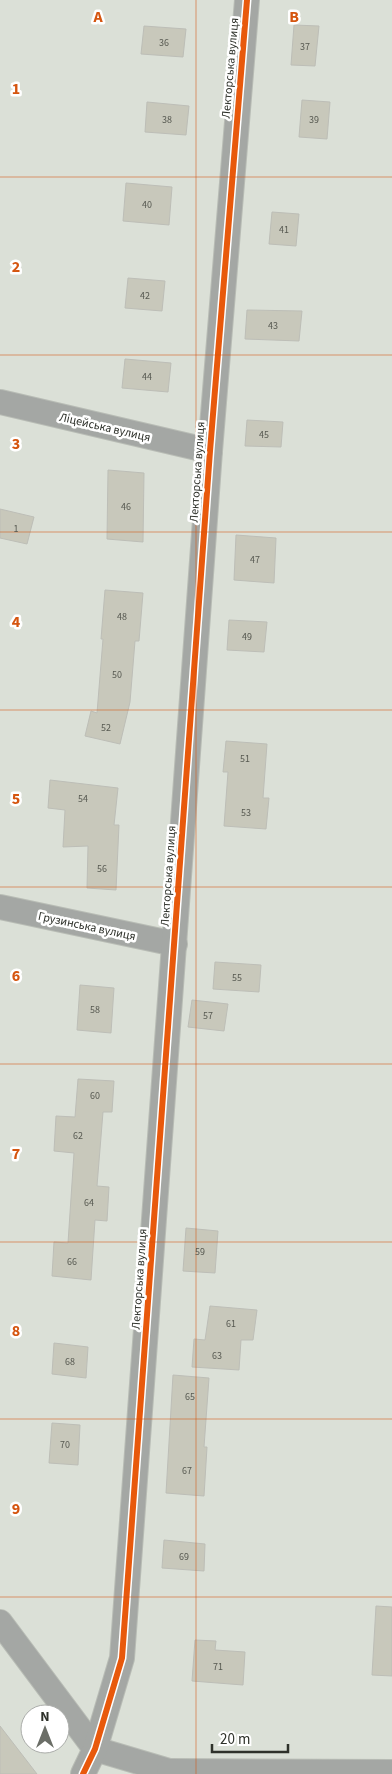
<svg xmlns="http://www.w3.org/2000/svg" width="392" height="1774" font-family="'Source Sans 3',sans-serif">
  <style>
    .building { fill: #c8c8bb; stroke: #bdbeb7 }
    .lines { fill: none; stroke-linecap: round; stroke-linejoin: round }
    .street-casing { stroke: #b8bcb5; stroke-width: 26 }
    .street { stroke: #a4a7a4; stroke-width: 24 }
    .cycleway-casing { stroke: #fff; stroke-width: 9 }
    .cycleway { stroke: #e8590c; stroke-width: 6 }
    .grid { fill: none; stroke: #d5550f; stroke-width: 1; stroke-opacity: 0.55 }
    .labels { text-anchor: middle; stroke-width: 5; stroke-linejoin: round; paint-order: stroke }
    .number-label { font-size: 10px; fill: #565850 }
    .street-label { font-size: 12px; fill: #2e312a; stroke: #fff }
    .grid-label { font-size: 16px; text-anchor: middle; font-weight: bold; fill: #d5550f; stroke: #fff; stroke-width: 5; stroke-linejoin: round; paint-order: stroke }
  </style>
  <rect width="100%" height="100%" fill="#dbe0d7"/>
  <g class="building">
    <path d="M 294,25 L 319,26 L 315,66 L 291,65 Z"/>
    <path d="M 144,26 L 186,29 L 183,57 L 141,54 Z"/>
    <path d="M 302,100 L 330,102 L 327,139 L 299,137 Z"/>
    <path d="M 147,102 L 189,106 L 186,135 L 145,132 Z"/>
    <path d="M 126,183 L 172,187 L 169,225 L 123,221 Z"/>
    <path d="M 272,212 L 299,214 L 296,246 L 269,244 Z"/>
    <path d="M 128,278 L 165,281 L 162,311 L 125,308 Z"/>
    <path d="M 247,310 L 302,311 L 299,341 L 245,339 Z"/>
    <path d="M 125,359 L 171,363 L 168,392 L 122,388 Z"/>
    <path d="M 247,420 L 283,422 L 281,447 L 245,446 Z"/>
    <path d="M 108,470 L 144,473 L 143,542 L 107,539 Z"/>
    <path d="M 0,509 L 34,517 L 27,544 L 0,538 Z"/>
    <path d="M 236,535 L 276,538 L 274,583 L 234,580 Z"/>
    <path d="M 105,590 L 143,593 L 139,641 L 135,641 L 130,702 L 120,744 L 85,736 L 91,711 L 97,713 L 103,639 L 101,639 Z"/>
    <path d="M 229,620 L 267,622 L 264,652 L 227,650 Z"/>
    <path d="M 226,741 L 267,744 L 263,798 L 269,798 L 266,829 L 224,826 L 228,772 L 223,772 Z"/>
    <path d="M 50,780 L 118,788 L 114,825 L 119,825 L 116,890 L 87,888 L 88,846 L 63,847 L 65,810 L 48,808 Z"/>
    <path d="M 215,962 L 261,965 L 259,992 L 213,989 Z"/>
    <path d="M 80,985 L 114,988 L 111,1033 L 77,1030 Z"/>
    <path d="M 192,1000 L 228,1004 L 224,1031 L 188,1027 Z"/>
    <path d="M 78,1079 L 114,1081 L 112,1112 L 103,1112 L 97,1186 L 109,1187 L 107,1221 L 95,1220 L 91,1280 L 52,1276 L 54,1242 L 68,1243 L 74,1153 L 54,1151 L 56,1116 L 75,1117 Z"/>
    <path d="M 186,1228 L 218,1231 L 215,1273 L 183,1271 Z"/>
    <path d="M 210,1306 L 257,1310 L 253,1340 L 241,1340 L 239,1370 L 192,1367 L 194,1339 L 205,1340 Z"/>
    <path d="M 54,1343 L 88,1347 L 86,1378 L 52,1374 Z"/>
    <path d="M 173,1375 L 209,1378 L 204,1447 L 207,1447 L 204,1496 L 166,1493 Z"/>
    <path d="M 52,1423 L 80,1425 L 78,1465 L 49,1463 Z"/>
    <path d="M 164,1540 L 205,1544 L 204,1571 L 162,1568 Z"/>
    <path d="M 376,1606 L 392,1607 L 392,1676 L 372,1675 Z"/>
    <path d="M 195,1640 L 216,1641 L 215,1650 L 245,1652 L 243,1685 L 192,1681 Z"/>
    <path d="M 0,1726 L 37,1774 L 0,1774 Z"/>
  </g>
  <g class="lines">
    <defs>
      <g id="street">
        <path d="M 0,402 L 210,451"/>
        <path d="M 0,907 L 175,944"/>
        <path d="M 0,1622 L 95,1749 L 169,1771 L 170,1774"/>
        <path d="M 169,1771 L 392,1772"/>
        <path d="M 83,1774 L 95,1749 L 122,1658 L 210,451 L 247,0"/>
      </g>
    </defs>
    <use href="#street" class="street-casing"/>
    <use href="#street" class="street"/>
    <defs>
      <path id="cycleway" d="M 83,1774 L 95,1749 L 122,1658 L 210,451 L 247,0"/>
    </defs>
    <use href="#cycleway" class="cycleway-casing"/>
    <use href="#cycleway" class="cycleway"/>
  </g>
  <path class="grid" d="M 196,0 L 196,1774M 0,177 L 392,177M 0,355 L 392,355M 0,532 L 392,532M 0,710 L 392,710M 0,887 L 392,887M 0,1064 L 392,1064M 0,1242 L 392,1242M 0,1419 L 392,1419M 0,1597 L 392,1597"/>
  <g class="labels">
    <g class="number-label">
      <text x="164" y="46">36</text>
      <text x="305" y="50">37</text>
      <text x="167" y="123">38</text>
      <text x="314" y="123">39</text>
      <text x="147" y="208">40</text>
      <text x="284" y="233">41</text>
      <text x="145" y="299">42</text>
      <text x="273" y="329">43</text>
      <text x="147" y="380">44</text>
      <text x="264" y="438">45</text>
      <text x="126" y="510">46</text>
      <text x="16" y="532">1</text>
      <text x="255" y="563">47</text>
      <text x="122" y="620">48</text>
      <text x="247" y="640">49</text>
      <text x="117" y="678">50</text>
      <text x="106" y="731">52</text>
      <text x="245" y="762">51</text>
      <text x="83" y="802">54</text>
      <text x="246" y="816">53</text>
      <text x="102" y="872">56</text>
      <text x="237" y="981">55</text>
      <text x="95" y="1013">58</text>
      <text x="208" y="1019">57</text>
      <text x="95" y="1099">60</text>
      <text x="78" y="1139">62</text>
      <text x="89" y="1206">64</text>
      <text x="200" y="1255">59</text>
      <text x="72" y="1265">66</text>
      <text x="231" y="1327">61</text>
      <text x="217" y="1359">63</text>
      <text x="70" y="1365">68</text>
      <text x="190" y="1400">65</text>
      <text x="65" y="1448">70</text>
      <text x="187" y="1474">67</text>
      <text x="184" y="1560">69</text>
      <text x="218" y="1670">71</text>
    </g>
    <g class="street-label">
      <text transform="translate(230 68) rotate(-85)" y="4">Лекторська вулиця</text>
      <text transform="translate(105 427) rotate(13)" y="4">Ліцейська вулиця</text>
      <text transform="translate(197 472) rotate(-86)" y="4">Лекторська вулиця</text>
      <text transform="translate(168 876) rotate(-86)" y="4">Лекторська вулиця</text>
      <text transform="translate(87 926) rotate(12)" y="4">Грузинська вулиця</text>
      <text transform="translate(139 1279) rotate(-86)" y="4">Лекторська вулиця</text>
    </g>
  </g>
  <g class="grid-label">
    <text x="98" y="22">A</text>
    <text x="294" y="22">B</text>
    <text x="16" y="94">1</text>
    <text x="16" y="272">2</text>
    <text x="16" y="449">3</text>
    <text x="16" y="627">4</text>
    <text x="16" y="804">5</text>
    <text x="16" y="981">6</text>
    <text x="16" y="1159">7</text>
    <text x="16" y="1336">8</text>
    <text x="16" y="1514">9</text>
  </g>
  <g transform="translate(45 1729)"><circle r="24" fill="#ffffff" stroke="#abadaa"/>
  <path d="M0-4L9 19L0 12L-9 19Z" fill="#6b6e67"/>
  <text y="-8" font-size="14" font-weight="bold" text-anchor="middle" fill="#2e312a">N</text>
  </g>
  <path d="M212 1744v8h76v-8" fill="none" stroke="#2e312a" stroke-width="2.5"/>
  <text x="220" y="1744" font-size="15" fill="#2e312a" stroke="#ffffff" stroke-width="4" paint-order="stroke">20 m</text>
</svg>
